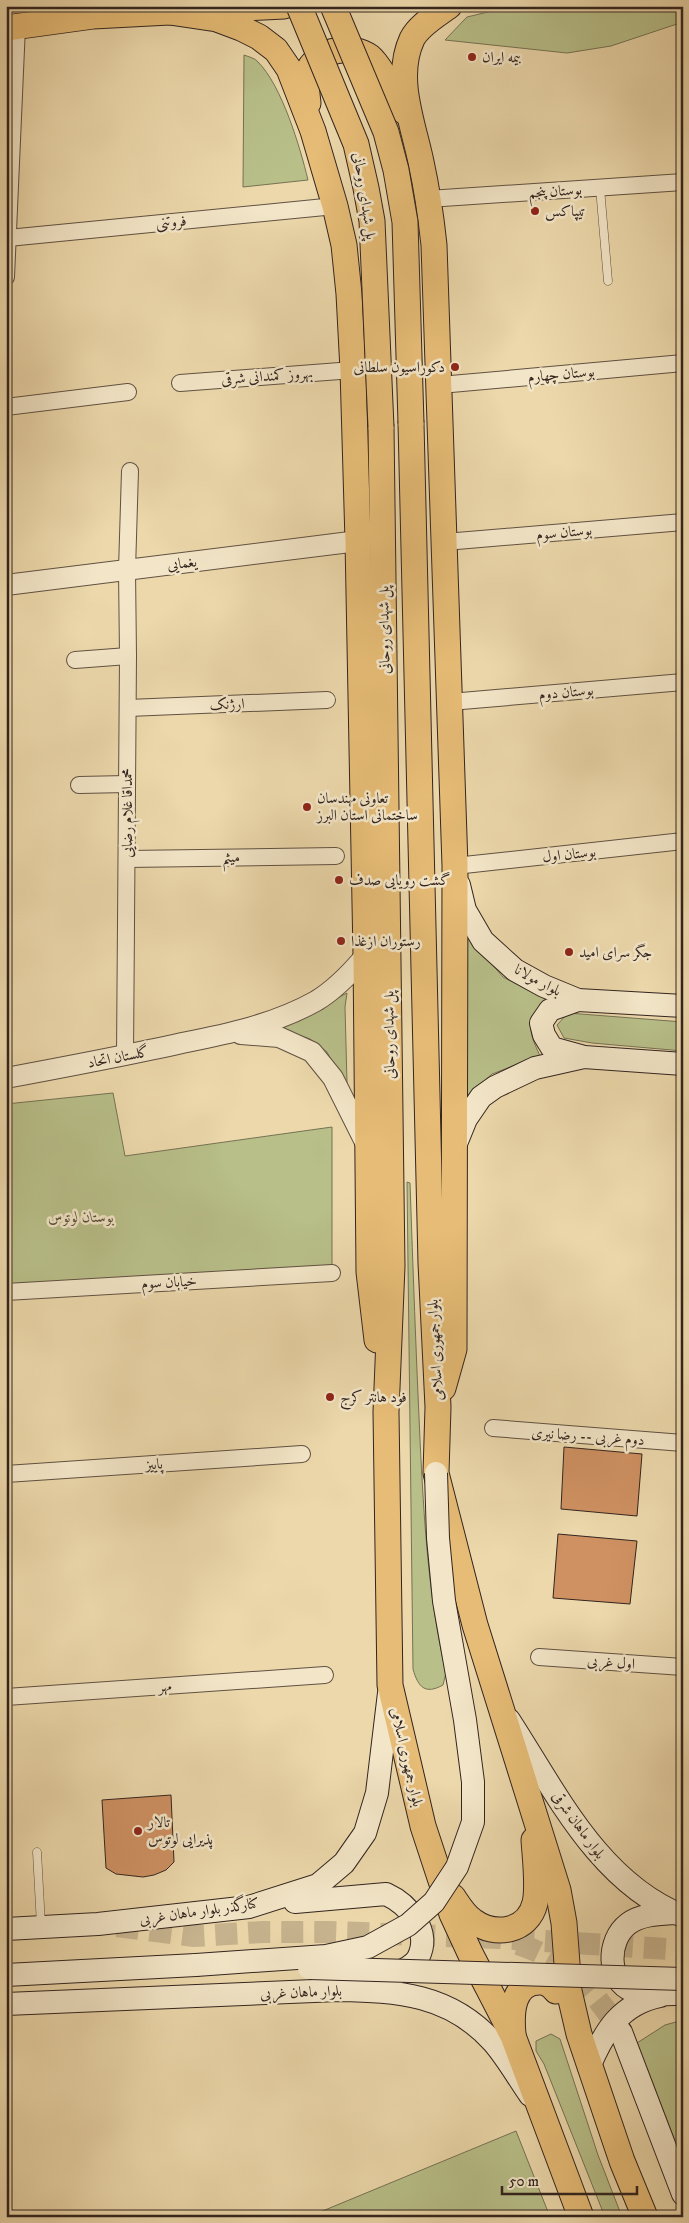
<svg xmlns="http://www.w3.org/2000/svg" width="689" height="2223" font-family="'IM FELL DW Pica',Amiri,serif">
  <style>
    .green { fill: #b8bf89; stroke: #757254 }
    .building { fill: #cf9162; stroke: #32241f }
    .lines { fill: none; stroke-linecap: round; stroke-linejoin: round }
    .secondary-tunnel { stroke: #c7b48f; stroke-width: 22; stroke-dasharray: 22 11; stroke-linecap: butt }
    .service-casing { stroke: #605142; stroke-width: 9 }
    .minor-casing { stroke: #605142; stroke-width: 18 }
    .tertiary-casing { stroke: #605142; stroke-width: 22 }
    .secondary-casing { stroke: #32241f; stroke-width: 24 }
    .primary-casing { stroke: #32241f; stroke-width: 27 }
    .service { stroke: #f3e6c8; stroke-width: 8 }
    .minor { stroke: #f3e6c8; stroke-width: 16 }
    .tertiary { stroke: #f3e6c8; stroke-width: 20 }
    .secondary { stroke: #f3e6c8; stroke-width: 22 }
    .primary { stroke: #e6bc76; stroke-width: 25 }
    .secondary-bridge-casing { stroke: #32241f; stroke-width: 24; stroke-linecap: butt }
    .primary-bridge-casing { stroke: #32241f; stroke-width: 27; stroke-linecap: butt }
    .secondary-bridge { stroke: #f3e6c8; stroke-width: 22 }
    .primary-bridge { stroke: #e6bc76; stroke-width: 25 }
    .poi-dot { fill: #8f2418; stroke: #f3e6c8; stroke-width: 2 }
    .labels { text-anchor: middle; stroke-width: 5; stroke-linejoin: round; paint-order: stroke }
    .poi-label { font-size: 15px; fill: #32241f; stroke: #f3e6c8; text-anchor: start }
    .street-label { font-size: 15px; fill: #32241f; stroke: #f3e6c8 }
    .park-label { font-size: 15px; font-style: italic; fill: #544b3a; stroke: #f3e6c8 }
  </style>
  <rect width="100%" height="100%" fill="#ecd8ab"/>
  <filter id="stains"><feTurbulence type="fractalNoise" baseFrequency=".004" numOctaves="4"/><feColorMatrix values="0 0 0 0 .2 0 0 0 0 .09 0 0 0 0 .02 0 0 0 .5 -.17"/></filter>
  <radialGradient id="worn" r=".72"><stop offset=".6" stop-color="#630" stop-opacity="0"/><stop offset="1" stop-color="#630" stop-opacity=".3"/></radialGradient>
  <g class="green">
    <path d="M 513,6 L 683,6 L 683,22 L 611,46 L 567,53 L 445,40 L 467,17 Z"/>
    <path d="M 244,55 C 249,57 255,58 258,62 C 282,86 300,147 308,180 L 243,187 Z"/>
    <path d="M 460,927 L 503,977 L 547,1000 C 527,1026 527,1027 540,1056 L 492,1074 L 460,1103 Z"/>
    <path d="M 347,993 L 345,1007 L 347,1083 L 344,1084 L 327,1052 L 310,1039 L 282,1029 L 283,1026 Z"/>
    <path d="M 568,1013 L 683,1022 L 683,1051 L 592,1043 L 564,1038 L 557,1025 Z"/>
    <path d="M 113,1093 L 125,1156 L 332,1127 L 332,1273 L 6,1297 L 6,1104 Z"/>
    <path d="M 407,1182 L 410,1183 C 413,1269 416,1354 420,1440 C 424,1518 428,1597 446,1673 L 443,1685 C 425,1695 418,1687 413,1669 Z"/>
    <path d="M 683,2020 L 683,2162 L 637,2043 L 665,2025 Z"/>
    <path d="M 551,2034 L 560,2039 L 598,2155 L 622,2217 L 605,2217 L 544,2064 L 536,2051 L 536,2041 Z"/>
    <path d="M 516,2131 L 550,2217 L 308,2217 Z"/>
  </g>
  <g class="building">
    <path d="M 564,1447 L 642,1454 L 637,1516 L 561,1509 Z"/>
    <path d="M 558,1534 L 637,1541 L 630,1604 L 553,1598 Z"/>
    <path d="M 171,1795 L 174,1862 L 166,1870 L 154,1875 L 143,1877 L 116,1874 L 106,1868 L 102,1800 Z"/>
  </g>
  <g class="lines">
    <g class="secondary-tunnel">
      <path d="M 117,1926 L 194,1936 L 263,1932 L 331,1932 L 499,1938 L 683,1950"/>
      <path d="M 518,1944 C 569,1961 593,1990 621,2032"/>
    </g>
    <defs>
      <g id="service">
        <path d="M 600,188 L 608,281"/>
        <path d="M 37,1852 L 41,1925"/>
      </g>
      <g id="minor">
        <path d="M 428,199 L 683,182"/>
        <path d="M 8,238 L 335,206"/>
        <path d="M 6,277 L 17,26"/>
        <path d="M 180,383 L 353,370"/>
        <path d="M 440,385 L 683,363"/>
        <path d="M 6,407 L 128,392"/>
        <path d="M 445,542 L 683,522"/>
        <path d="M 75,660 L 128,656"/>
        <path d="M 450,702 L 683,682"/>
        <path d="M 128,708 L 327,700"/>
        <path d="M 79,785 L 127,784"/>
        <path d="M 127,859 L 336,856"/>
        <path d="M 455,866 L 683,841"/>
        <path d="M 125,1056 L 128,656 L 127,570 L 130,471"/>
        <path d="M 6,1292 L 332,1273"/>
        <path d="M 493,1428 L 683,1443"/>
        <path d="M 6,1474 L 302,1454"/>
        <path d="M 539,1657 L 683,1667"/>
        <path d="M 6,1697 L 325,1675"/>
      </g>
      <g id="tertiary">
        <path d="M 6,585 L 358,541"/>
        <path d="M 241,1034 L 279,1037 L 312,1052 L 333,1078 L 367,1146"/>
        <path d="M 6,1078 C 65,1067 124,1056 182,1043 C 228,1034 275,1024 316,1001 C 336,989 351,973 366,955"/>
      </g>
      <g id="secondary">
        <path d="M 459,885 L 465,910 L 483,941 L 515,970 L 544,986 L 578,1000 L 683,1006"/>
        <path d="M 578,1000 L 550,1010 L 541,1023 L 544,1035 L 552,1048 L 581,1056"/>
        <path d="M 455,1146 L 466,1119 L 481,1097 L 495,1087 L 535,1068 L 584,1057 L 683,1064"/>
        <path d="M 509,1720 C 556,1792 598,1882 683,1916"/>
        <path d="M 295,1902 L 386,1894 C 408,1904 432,1931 418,1958 C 413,1967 401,1971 392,1975"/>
        <path d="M 6,1929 L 98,1924 L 249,1907 L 318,1885 L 344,1863 L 365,1833 L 377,1793 L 389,1693"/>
        <path d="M 6,1975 L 196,1965"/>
        <path d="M 675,1994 C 662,1994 646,1996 633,1991 C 606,1981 607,1940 628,1924 C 641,1914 660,1914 676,1913"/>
        <path d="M 6,2004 L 338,1990 C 398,1991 450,1994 493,2042 C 507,2058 518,2078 530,2095"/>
        <path d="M 621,2032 L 683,2194"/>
        <path d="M 589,2067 C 604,2032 620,2004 660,1996"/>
      </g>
      <g id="primary">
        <path d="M 163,11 L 217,19 L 241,28 L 259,37 L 276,50 L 289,69 L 313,131 L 335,206 L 344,245 L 349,294 L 353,370 L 358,541 L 366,955 L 369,1272 L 377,1340"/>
        <path d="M 6,28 L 93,16 L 284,6"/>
        <path d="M 308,103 C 307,93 304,79 309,69 C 320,49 352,44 370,57 C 380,65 397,99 405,112"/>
        <path d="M 411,423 L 431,1263 L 438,1407 L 436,1473 L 475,1625 L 558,1890 L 564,1923 L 569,1991 L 579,2034 L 622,2161 L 645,2217"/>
        <path d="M 381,427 L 392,1266 L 386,1412 L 390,1685 L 423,1826 L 452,1914 L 470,1953 L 513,2036 L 581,2217"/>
        <path d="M 443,1388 L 454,1349 L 455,866 L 434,245 C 431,217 427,189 421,162 C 413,123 394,78 412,39 C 419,25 437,15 449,6"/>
        <path d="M 453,1897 C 459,1906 464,1915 473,1921 C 495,1937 528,1932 535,1903 C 539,1887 535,1857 534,1840"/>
        <path d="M 513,2034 C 511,2013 512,1982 540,1982 C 546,1982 552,1986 556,1991"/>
      </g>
    </defs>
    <use href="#service" class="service-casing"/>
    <use href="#minor" class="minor-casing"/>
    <use href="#tertiary" class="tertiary-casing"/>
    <use href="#secondary" class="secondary-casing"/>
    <use href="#primary" class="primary-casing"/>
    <use href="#service" class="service"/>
    <use href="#minor" class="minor"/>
    <use href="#tertiary" class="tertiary"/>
    <use href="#secondary" class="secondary"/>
    <use href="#primary" class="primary"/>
    <defs>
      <g id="secondary-bridge">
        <path d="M 196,1965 L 326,1956 L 368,1947 L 408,1925 L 434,1902 L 457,1867 L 473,1822 L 473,1782 L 465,1720 L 444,1601 L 438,1538 L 436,1473"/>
        <path d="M 309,1968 L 683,1979"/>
      </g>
      <g id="primary-bridge">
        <path d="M 299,6 L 356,144 L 366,188 L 372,221 L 381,427"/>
        <path d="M 333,6 L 386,132 L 396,170 L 405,222 L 411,423"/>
      </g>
    </defs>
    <use href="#secondary-bridge" class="secondary-bridge-casing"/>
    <use href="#primary-bridge" class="primary-bridge-casing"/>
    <use href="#secondary-bridge" class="secondary-bridge"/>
    <use href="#primary-bridge" class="primary-bridge"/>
  </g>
  <g class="poi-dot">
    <circle cx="472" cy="57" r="5"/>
    <circle cx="535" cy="211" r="5"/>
    <circle cx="455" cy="367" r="5"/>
    <circle cx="307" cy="807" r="5"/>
    <circle cx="339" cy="880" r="5"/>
    <circle cx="341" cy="941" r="5"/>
    <circle cx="569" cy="952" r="5"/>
    <circle cx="330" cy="1397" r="5"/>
    <circle cx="138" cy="1831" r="5"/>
  </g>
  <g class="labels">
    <g class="poi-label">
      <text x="482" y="62">بیمه ایران</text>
      <text x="545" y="216">تیپاکس</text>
      <text x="445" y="372" text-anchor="end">دکوراسیون سلطانی</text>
      <text x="317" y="803">تعاونی مهندسان<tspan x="317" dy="17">ساختمانی استان البرز</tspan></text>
      <text x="349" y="885">گشت رویایی صدف</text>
      <text x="351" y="946">رستوران ازغذا</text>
      <text x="579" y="957">جگر سرای امید</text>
      <text x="340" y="1402">فود هانتر کرج</text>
      <text x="148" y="1827">تالار<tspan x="148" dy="17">پذیرایی لوتوس</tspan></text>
    </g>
    <g class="street-label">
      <text transform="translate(555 191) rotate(-4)" y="5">بوستان پنجم</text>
      <text transform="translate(365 196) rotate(81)" y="5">پل شهدای روحانی</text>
      <text transform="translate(171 222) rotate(-6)" y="5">فروتنی</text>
      <text transform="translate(561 374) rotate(-5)" y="5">بوستان چهارم</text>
      <text transform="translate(267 376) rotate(-4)" y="5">بهروز کمندانی شرقی</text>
      <text transform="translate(564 532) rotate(-5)" y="5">بوستان سوم</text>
      <text transform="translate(182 563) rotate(-7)" y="5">یغمایی</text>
      <text transform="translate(384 630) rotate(-91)" y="5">پل شهدای روحانی</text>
      <text transform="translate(566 692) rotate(-5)" y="5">بوستان دوم</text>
      <text transform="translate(227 704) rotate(-2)" y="5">ارژنک</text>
      <text transform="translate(127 813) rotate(-90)" y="5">محمداقا غلام رضایی</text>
      <text transform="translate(569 854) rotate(-6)" y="5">بوستان اول</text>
      <text transform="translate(231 857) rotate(-1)" y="5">میثم</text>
      <text transform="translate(538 980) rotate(28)" y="5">بلوار مولانا</text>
      <text transform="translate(389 1035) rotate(-91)" y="5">پل شهدای روحانی</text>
      <text transform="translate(118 1057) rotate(-11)" y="5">گلستان اتحاد</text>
      <text transform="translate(169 1282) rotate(-3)" y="5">خیابان سوم</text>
      <text transform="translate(435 1350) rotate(-93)" y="5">بلوار جمهوری اسلامی</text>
      <text transform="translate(588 1436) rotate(4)" y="5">دوم غربی -- رضا نیری</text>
      <text transform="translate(154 1464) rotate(-4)" y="5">پاییز</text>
      <text transform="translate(611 1662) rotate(4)" y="5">اول غربی</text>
      <text transform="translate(165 1686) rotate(-4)" y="5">مهر</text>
      <text transform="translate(407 1757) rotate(77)" y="5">بلوار جمهوری اسلامی</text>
      <text transform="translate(579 1825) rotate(54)" y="5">بلوار ماهان شرقی</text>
      <text transform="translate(199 1911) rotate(-8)" y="5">کنارگذر بلوار ماهان غربی</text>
      <text transform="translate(301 1992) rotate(-2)" y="5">بلوار ماهان غربی</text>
    </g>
    <g class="park-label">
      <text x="81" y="1222">بوستان لوتوس</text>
    </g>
  </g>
  <rect width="689" height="2223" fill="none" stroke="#ecd8ab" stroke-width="25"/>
  <rect x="8" y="8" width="674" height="2208" fill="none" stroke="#32241f" stroke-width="2.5"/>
  <rect x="12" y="12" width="664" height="2198" fill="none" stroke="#32241f"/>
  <path d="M502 2186v8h135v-8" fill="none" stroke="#32241f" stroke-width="2.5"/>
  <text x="509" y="2186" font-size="15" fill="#32241f" stroke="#f3e6c8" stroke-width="4" paint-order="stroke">50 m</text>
  <rect width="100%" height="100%" filter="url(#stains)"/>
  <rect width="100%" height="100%" fill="url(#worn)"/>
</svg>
